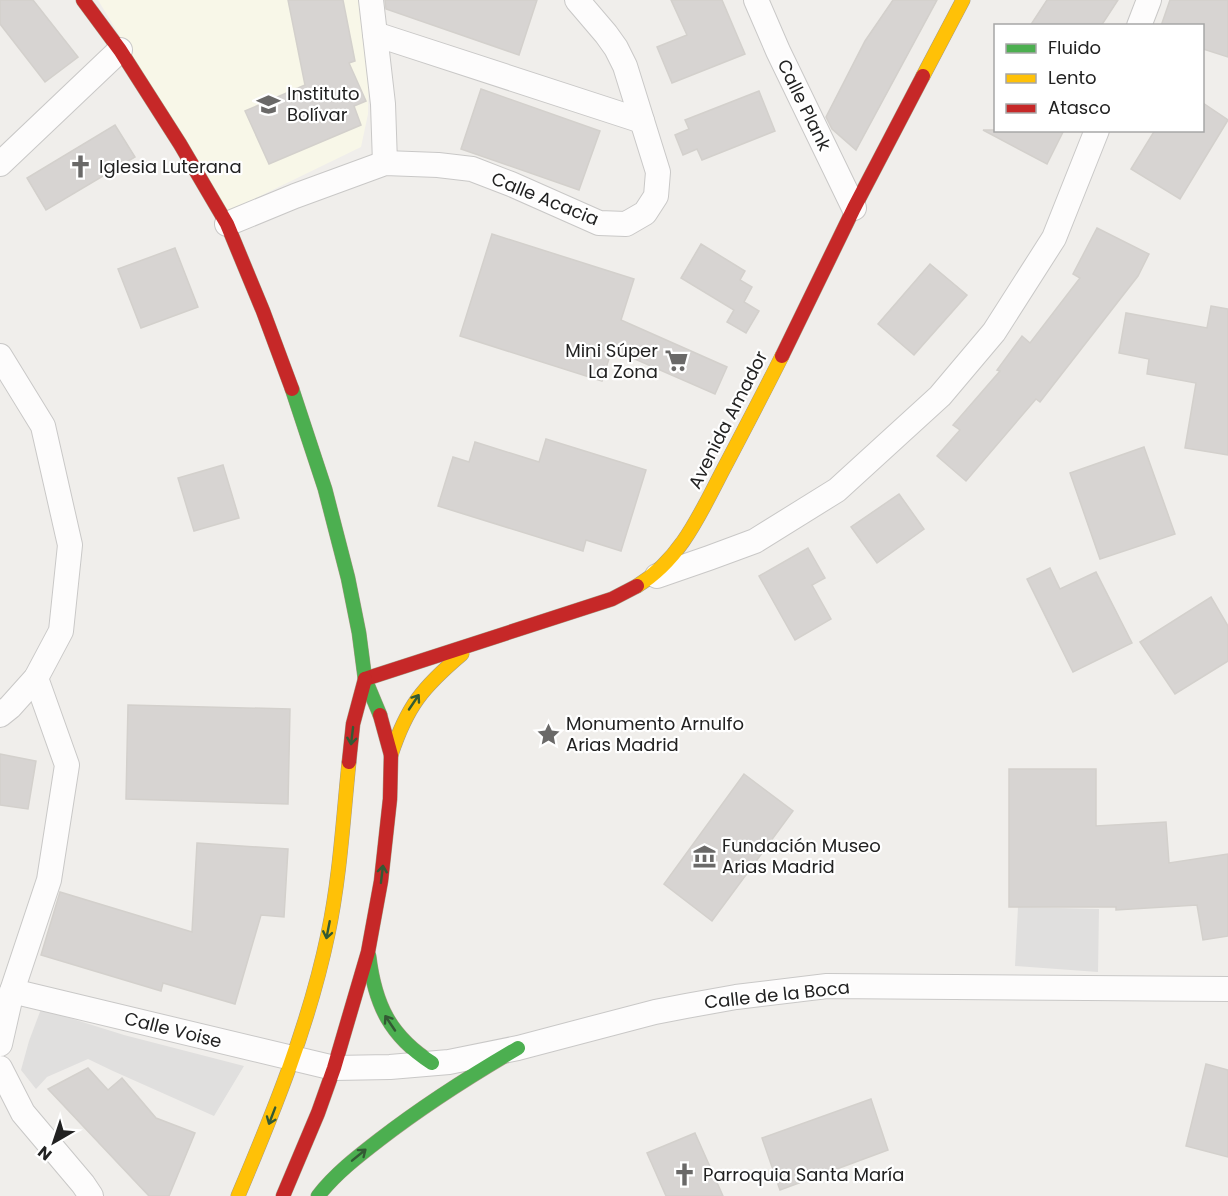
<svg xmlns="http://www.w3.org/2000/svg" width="1228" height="1196" font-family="Poppins,sans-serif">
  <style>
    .education { fill: #f8f7e8 }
    .parking { fill: #e0dfde }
    .building { fill: #d7d4d2; stroke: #d3d0cc; stroke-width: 1.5 }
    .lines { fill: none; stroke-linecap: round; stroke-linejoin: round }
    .street-casing { stroke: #c9c8c7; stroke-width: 26 }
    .fast-casing { stroke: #a79c86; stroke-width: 15 }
    .slow-casing { stroke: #a79c86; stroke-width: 15 }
    .jam-casing { stroke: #a79c86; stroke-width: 15 }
    .street { stroke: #fdfcfc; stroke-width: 24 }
    .fast { stroke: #4caf50; stroke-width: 14 }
    .slow { stroke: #ffc107; stroke-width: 14 }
    .jam { stroke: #c62828; stroke-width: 14 }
    .oneway { stroke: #335a34 }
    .labels { text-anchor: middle; stroke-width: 4.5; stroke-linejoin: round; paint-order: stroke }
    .poi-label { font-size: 18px; fill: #222; stroke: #fff; text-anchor: start }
    .street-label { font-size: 18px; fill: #222; stroke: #fff }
  </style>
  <rect width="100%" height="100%" fill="#f0eeeb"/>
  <path class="education" d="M 98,0 L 360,0 L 369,64 L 368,114 L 361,147 L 227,212 Z"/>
  <g class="parking">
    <path d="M 1018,907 L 1099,909 L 1098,972 L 1015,966 Z"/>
    <path d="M 41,1009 L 124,1035 L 244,1066 L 214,1116 L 113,1071 L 88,1059 L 47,1077 L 36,1089 L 21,1070 L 29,1041 Z"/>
  </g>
  <g class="building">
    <path d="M 0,0 L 33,0 L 78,57 L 45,82 L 0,24 Z"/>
    <path d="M 288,0 L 343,0 L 355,61 L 349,63 L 366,101 L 354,106 L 361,125 L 269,164 L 245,111 L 305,85 Z"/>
    <path d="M 385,0 L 537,0 L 519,55 L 386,9 Z"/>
    <path d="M 671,0 L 722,0 L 745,54 L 672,83 L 657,47 L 687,35 Z"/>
    <path d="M 893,0 L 937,0 L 856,150 L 832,129 L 826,117 L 865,41 Z"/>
    <path d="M 1047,0 L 1118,0 L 1101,26 L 1030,26 Z"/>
    <path d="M 1170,0 L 1228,0 L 1228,57 L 1203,49 L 1203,26 L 1161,26 Z"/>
    <path d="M 481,89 L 600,131 L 579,190 L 461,149 Z"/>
    <path d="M 759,91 L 775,131 L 702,160 L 697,149 L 683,155 L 675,135 L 689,129 L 685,120 Z"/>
    <path d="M 1203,103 L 1228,120 L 1180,199 L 1131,169 L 1155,130 L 1203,130 Z"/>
    <path d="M 115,125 L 135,157 L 46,210 L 27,178 Z"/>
    <path d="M 983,130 L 1064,130 L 1047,164 Z"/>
    <path d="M 1097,228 L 1149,254 L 1138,276 L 1040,402 L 1036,399 L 966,481 L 937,456 L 960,430 L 953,425 L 1000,371 L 997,370 L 1022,336 L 1030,343 L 1080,278 L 1073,274 Z"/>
    <path d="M 492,234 L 634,279 L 621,320 L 727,367 L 715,394 L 612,349 L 602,381 L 460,336 Z"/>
    <path d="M 701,244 L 745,271 L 740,280 L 752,287 L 744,302 L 759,311 L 746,333 L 727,322 L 734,310 L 681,278 Z"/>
    <path d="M 175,248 L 198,307 L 141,328 L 118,269 Z"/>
    <path d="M 930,264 L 967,295 L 914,355 L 878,324 Z"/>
    <path d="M 1211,306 L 1228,309 L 1228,455 L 1185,448 L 1196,383 L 1147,374 L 1149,359 L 1119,353 L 1126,313 L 1207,328 Z"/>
    <path d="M 546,439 L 646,470 L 621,551 L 586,540 L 583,551 L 438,506 L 453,457 L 469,462 L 475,442 L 539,462 Z"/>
    <path d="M 1144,447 L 1175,534 L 1100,559 L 1070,473 Z"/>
    <path d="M 223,465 L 239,518 L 194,531 L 178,478 Z"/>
    <path d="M 899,494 L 924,529 L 877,563 L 851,527 Z"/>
    <path d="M 808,548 L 825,578 L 812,585 L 831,619 L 795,640 L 759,576 Z"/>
    <path d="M 1050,568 L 1060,589 L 1096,572 L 1132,643 L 1073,672 L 1027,579 Z"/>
    <path d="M 1211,597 L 1228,626 L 1228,661 L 1175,694 L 1140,642 Z"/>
    <path d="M 128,705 L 290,709 L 288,804 L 126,799 Z"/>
    <path d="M 0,754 L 36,761 L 28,809 L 0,805 Z"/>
    <path d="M 1009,769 L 1096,769 L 1096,826 L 1166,822 L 1169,863 L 1228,854 L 1228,936 L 1203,940 L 1197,905 L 1116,910 L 1116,907 L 1009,907 Z"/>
    <path d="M 744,774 L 793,811 L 712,921 L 664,884 Z"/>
    <path d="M 197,843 L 288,849 L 284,917 L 261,915 L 235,1004 L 163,983 L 161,991 L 41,955 L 60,892 L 192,932 Z"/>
    <path d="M 1206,1064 L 1228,1070 L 1228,1157 L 1186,1146 Z"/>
    <path d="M 88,1068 L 108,1090 L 122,1078 L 156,1118 L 195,1133 L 169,1196 L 149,1196 L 48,1089 Z"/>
    <path d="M 871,1099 L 888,1150 L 780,1190 L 762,1138 Z"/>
    <path d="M 695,1133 L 723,1196 L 666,1196 L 647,1153 Z"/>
  </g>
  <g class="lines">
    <defs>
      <g id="street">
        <path d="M 371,0 L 383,104 L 385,163"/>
        <path d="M 756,0 L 778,51 L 854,208"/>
        <path d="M 1139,26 L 1149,0"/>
        <path d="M 375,34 L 642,121"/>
        <path d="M 0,164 L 120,50"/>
        <path d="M 227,224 L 295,196 L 385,163 L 438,165 L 472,169 L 511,184 L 599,223 L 626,224 L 645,213 L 656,196 L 658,172 L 625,66 L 616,48 L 606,34 L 577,0"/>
        <path d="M 0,356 L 43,426 L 70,545 L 61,631 L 36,678 L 10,707 L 0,715"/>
        <path d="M 657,576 L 709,558 L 755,541 L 837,490 L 940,396 L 994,332 L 1054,238 L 1097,130"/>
        <path d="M 12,991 L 334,1068 L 390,1067 L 449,1062 L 518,1048 L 655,1012 L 686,1006 L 736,997 L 827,986 L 1228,989"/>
        <path d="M 0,1044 L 12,991 L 49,880 L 67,765 L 36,678"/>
        <path d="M 0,1068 L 23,1113 L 83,1184 L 91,1196"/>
      </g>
      <g id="fast">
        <path d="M 292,389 L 325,489 L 348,578 L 359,633 L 365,679 L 380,715"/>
        <path d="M 369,956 C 375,1005 390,1036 432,1063"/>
        <path d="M 318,1196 C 335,1174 357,1157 379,1140 C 423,1106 470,1076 518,1048"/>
      </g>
      <g id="slow">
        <path d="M 923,76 L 963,0"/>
        <path d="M 637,586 C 681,559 700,514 723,470 C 743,432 763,394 782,356"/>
        <path d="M 391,755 C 407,706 423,687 462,654"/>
        <path d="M 238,1196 C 274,1111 309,1025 328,934 C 340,877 343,820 349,762"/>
      </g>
      <g id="jam">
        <path d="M 83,0 L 120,50 L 180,144 L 227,224 L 263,311 L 292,389"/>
        <path d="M 782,356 L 854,208 L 923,76"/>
        <path d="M 365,679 L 612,599 L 637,586"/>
        <path d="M 349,762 L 353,724 L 365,679"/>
        <path d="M 283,1196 L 318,1113 L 334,1068 L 368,952 L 381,881 L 390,799 L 391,755 L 380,715"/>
      </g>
    </defs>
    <use href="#street" class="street-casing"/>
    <use href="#fast" class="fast-casing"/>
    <use href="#slow" class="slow-casing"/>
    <use href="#jam" class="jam-casing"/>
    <use href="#street" class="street"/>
    <use href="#fast" class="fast"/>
    <use href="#slow" class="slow"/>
    <use href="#jam" class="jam"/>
  </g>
  <defs><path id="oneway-shaft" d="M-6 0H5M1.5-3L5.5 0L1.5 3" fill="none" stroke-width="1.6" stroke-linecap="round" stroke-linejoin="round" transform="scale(1.5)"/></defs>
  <g class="oneway">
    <use href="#oneway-shaft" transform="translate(414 702) rotate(-56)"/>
    <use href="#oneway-shaft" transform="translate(352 736) rotate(97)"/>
    <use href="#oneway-shaft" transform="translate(382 874) rotate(-83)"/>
    <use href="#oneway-shaft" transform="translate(328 930) rotate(101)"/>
    <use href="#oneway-shaft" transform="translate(390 1023) rotate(-124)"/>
    <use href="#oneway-shaft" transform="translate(272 1116) rotate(111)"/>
    <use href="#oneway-shaft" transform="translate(359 1155) rotate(-39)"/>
  </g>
  <defs>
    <symbol id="school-bare" viewBox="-9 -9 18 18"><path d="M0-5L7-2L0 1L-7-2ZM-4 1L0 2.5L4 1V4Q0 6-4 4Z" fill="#6a6968" stroke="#fff" stroke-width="2.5" paint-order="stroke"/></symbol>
    <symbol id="church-bare" viewBox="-9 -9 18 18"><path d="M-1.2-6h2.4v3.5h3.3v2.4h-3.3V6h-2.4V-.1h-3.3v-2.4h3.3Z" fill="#6a6968" stroke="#fff" stroke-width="2.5" paint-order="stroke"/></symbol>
    <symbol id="supermarket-bare" viewBox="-9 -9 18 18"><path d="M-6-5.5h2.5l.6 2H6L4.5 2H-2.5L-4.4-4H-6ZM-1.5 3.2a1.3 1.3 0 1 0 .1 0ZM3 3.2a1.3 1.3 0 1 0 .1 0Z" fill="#6a6968" stroke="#fff" stroke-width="2.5" paint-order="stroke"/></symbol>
    <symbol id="sight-bare" viewBox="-9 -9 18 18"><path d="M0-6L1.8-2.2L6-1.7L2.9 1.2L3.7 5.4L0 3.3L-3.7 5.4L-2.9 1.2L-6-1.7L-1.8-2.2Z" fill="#6a6968" stroke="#fff" stroke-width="2.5" paint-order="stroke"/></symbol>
    <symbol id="museum-bare" viewBox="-9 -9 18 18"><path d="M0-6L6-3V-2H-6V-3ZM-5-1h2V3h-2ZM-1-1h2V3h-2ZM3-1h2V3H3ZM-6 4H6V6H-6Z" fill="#6a6968" stroke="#fff" stroke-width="2.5" paint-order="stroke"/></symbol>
  </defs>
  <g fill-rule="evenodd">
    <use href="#school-bare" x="252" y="88" width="33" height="33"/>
    <use href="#church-bare" x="64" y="150" width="33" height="33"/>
    <use href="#supermarket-bare" x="660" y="344" width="33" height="33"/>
    <use href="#sight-bare" x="532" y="718" width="33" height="33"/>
    <use href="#museum-bare" x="688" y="840" width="33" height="33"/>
    <use href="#church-bare" x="668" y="1158" width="33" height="33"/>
  </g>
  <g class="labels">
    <g class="poi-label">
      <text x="287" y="100">Instituto<tspan x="287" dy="21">Bolívar</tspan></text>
      <text x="99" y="173">Iglesia Luterana</text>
      <text x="658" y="357" text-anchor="end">Mini Súper<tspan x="658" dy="21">La Zona</tspan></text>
      <text x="566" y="730">Monumento Arnulfo<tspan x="566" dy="21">Arias Madrid</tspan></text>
      <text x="722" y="852">Fundación Museo<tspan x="722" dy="21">Arias Madrid</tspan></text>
      <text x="703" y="1181">Parroquia Santa María</text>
    </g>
    <g class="street-label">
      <text transform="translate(804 105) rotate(64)" y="6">Calle Plank</text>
      <text transform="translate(545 199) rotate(22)" y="6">Calle Acacia</text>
      <text transform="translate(728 420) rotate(-63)" y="6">Avenida Amador</text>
      <text transform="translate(777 995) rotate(-6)" y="6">Calle de la Boca</text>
      <text transform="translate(173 1030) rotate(14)" y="6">Calle Voise</text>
    </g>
  </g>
  <rect x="994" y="24" width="210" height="108" fill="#ffffff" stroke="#a7a7a7" stroke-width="1.5"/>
  <rect x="1006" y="44" width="30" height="9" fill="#4caf50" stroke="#a7a7a7" stroke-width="1.5"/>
  <text x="1048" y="54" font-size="18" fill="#222222">Fluido</text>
  <rect x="1006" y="74" width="30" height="9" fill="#ffc107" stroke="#a7a7a7" stroke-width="1.5"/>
  <text x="1048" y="84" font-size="18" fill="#222222">Lento</text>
  <rect x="1006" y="104" width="30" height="9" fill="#c62828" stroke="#a7a7a7" stroke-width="1.5"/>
  <text x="1048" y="114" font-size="18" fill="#222222">Atasco</text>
  <g transform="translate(54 1142) rotate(219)" stroke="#ffffff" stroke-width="4.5" paint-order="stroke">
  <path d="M0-4.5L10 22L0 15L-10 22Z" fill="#222222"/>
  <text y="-9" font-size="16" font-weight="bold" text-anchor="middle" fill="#222222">N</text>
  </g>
</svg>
